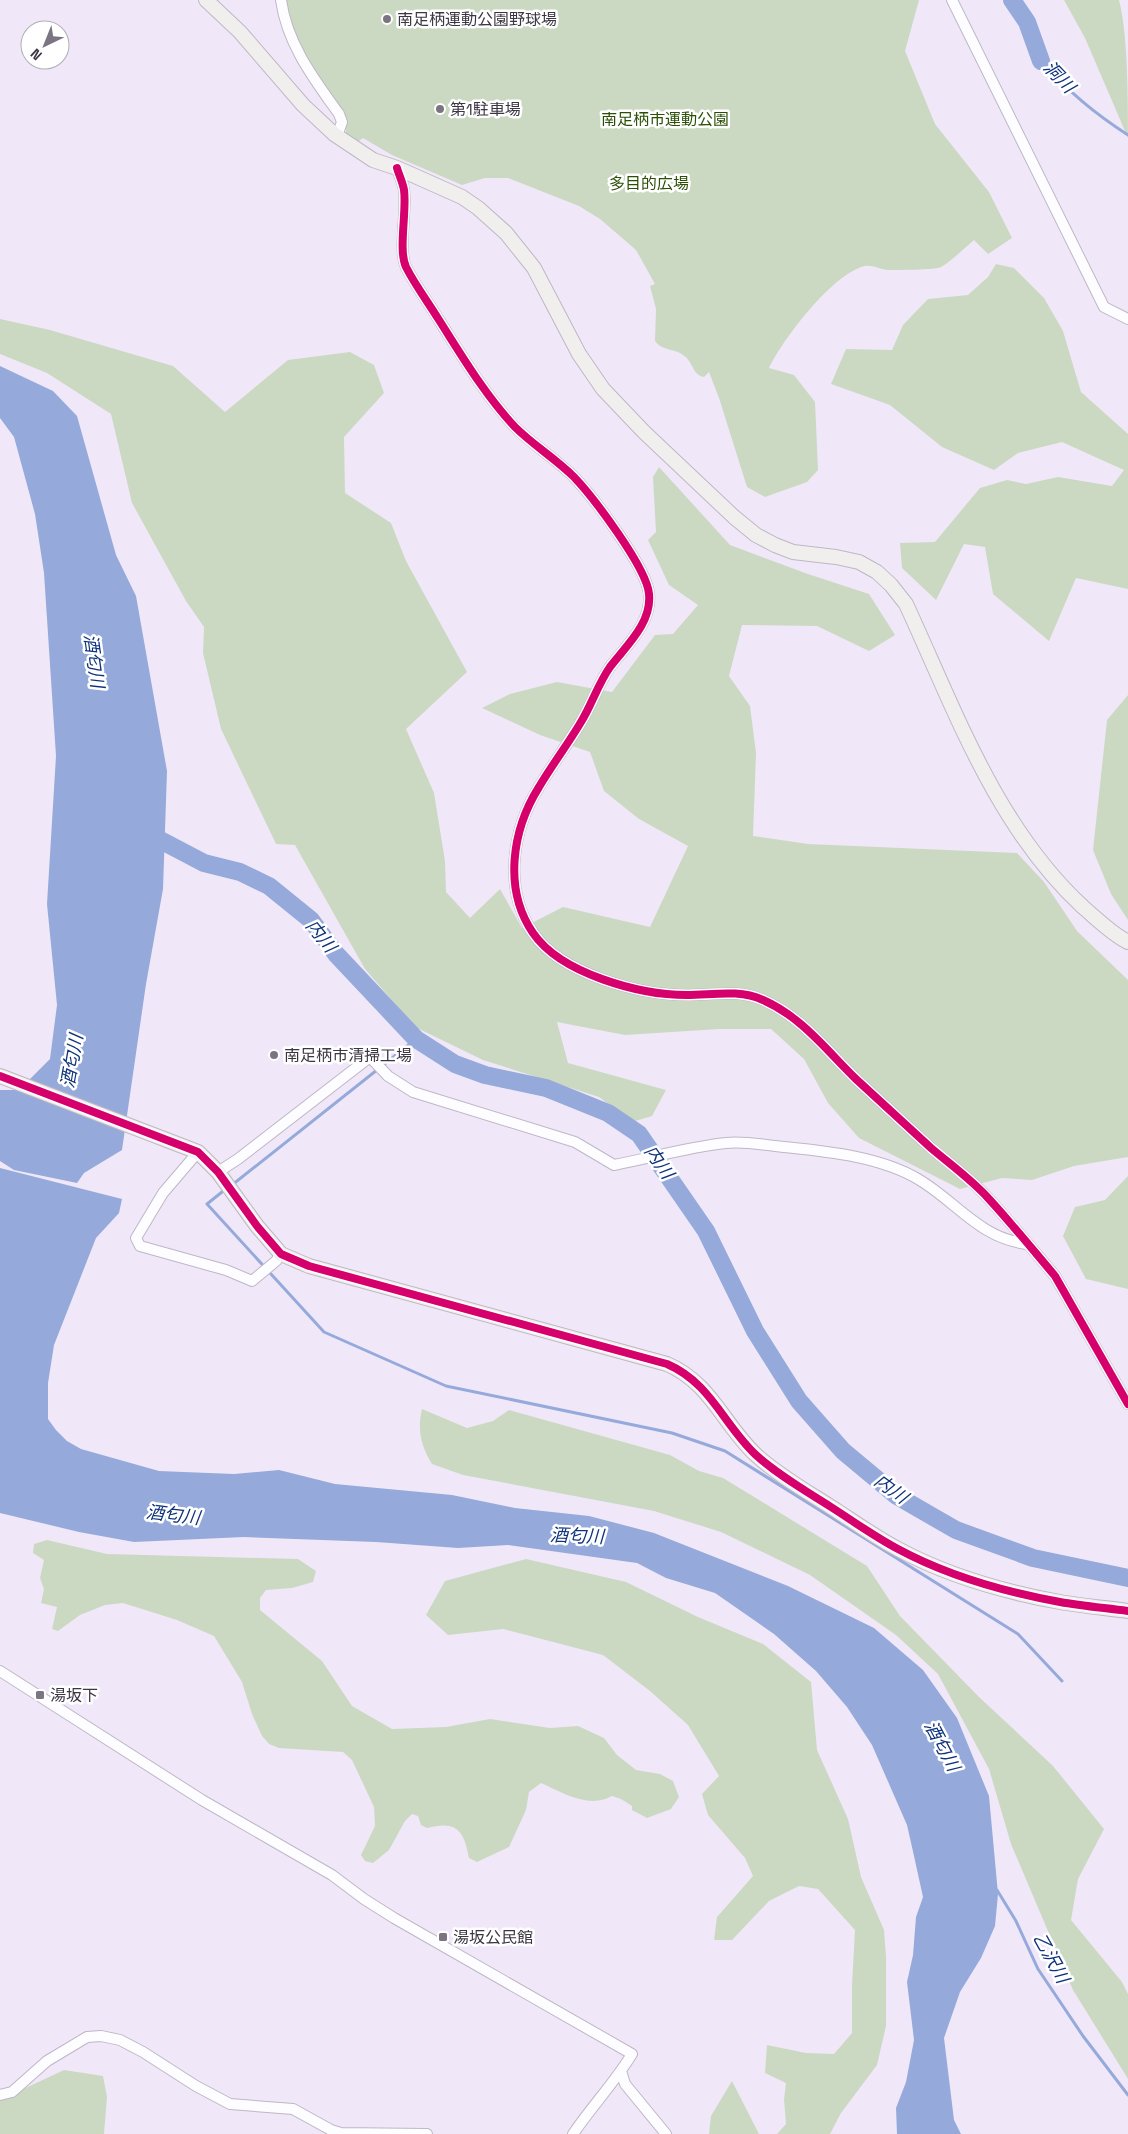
<svg xmlns="http://www.w3.org/2000/svg" width="1128" height="2134" font-family="'Space Grotesk','Noto Sans JP',sans-serif">
  <style>
    .green { fill: #cbd9c2 }
    .water { fill: #95aadb }
    .lines { fill: none; stroke-linecap: round; stroke-linejoin: round }
    .stream { stroke: #95aadb; stroke-width: 3 }
    .river { stroke: #95aadb; stroke-width: 18 }
    .street-casing { stroke: #beb7c5; stroke-width: 12 }
    .secondary-casing { stroke: #beb7c5; stroke-width: 16 }
    .street { stroke: #fdfcfe; stroke-width: 10 }
    .secondary { stroke: #f1efee; stroke-width: 14 }
    .cycleway-casing { stroke: #fff; stroke-width: 11 }
    .cycleway { stroke: #d6006c; stroke-width: 8 }
    .poi-dot { fill: #7b7482; stroke: #fff; stroke-width: 2 }
    .labels { text-anchor: middle; stroke-width: 5; stroke-linejoin: round; paint-order: stroke }
    .poi-label { font-size: 16px; fill: #3c3643; stroke: #fff; text-anchor: start }
    .park-label { font-size: 16px; fill: #2c4f07; stroke: #fff }
    .water-label { font-size: 18px; font-style: italic; fill: #0f337c; stroke: #fff }
  </style>
  <rect width="100%" height="100%" fill="#f0e8f8"/>
  <g class="green">
    <path d="M 283,0 L 919,0 L 905,51 L 935,124 L 989,192 L 1012,238 L 988,254 L 974,240 C 963,249 953,260 941,267 C 936,270 895,270 887,270 C 880,269 872,265 865,266 C 833,273 783,339 769,368 L 794,375 L 815,402 L 818,470 L 807,482 L 765,497 L 747,487 L 719,398 L 709,372 L 704,377 C 692,375 693,361 683,355 C 674,348 662,351 655,341 L 656,309 L 650,286 L 655,284 L 636,250 L 600,219 L 579,206 L 508,178 L 485,178 L 462,185 L 392,155 L 363,138 L 359,141 L 355,141 L 346,135 L 346,126 L 299,48 Z"/>
    <path d="M 1064,0 L 1119,0 C 1128,34 1128,100 1128,138 L 1085,38 Z"/>
    <path d="M 996,264 L 1014,268 L 1044,298 L 1063,331 L 1081,392 L 1128,434 L 1128,589 L 1076,578 L 1049,641 L 993,594 L 985,547 L 964,544 L 936,600 L 902,568 L 900,543 L 935,542 L 980,488 L 1007,480 L 1026,484 L 1058,477 L 1112,486 L 1124,470 L 1062,442 L 1018,453 L 994,470 L 942,447 L 890,405 L 831,384 L 846,349 L 892,350 L 903,325 L 928,299 L 968,295 L 988,277 Z"/>
    <path d="M 0,319 L 50,330 L 173,366 L 225,412 L 288,360 L 350,352 L 374,365 L 384,393 L 344,437 L 345,493 L 391,523 L 406,561 L 467,672 L 406,729 L 434,793 L 445,861 L 446,892 L 470,918 L 500,889 L 522,928 L 563,907 L 650,927 L 688,846 L 639,819 L 604,791 L 590,752 L 540,735 L 482,708 L 510,694 L 557,682 L 612,692 L 655,635 L 673,634 L 698,605 L 669,585 L 648,540 L 656,532 L 653,477 L 659,467 L 730,545 L 808,574 L 869,594 L 895,635 L 869,651 L 817,626 L 742,625 L 729,676 L 750,706 L 756,753 L 753,836 L 808,844 L 1017,853 L 1044,882 L 1077,931 L 1128,980 L 1128,1157 L 1074,1166 L 1032,1180 L 1002,1178 L 960,1189 L 859,1138 L 828,1103 L 804,1059 L 771,1029 L 719,1029 L 625,1035 L 557,1022 L 568,1063 L 666,1090 L 652,1116 L 632,1122 L 599,1097 L 483,1060 L 415,1027 L 365,969 L 295,845 L 276,844 L 221,729 L 203,653 L 204,627 L 186,601 L 132,503 L 111,414 L 47,373 L 0,354 Z"/>
    <path d="M 1128,695 L 1128,920 L 1111,894 L 1093,850 L 1107,720 Z"/>
    <path d="M 1128,1176 L 1128,1289 L 1086,1279 L 1063,1236 L 1075,1207 L 1105,1200 Z"/>
    <path d="M 422,1409 L 467,1428 L 493,1421 L 509,1410 L 670,1455 L 699,1471 L 723,1478 L 867,1566 L 900,1616 L 979,1697 L 1053,1766 L 1104,1829 L 1078,1879 L 1071,1920 L 1122,1982 L 1128,1994 L 1128,2079 L 1073,1990 L 1011,1844 L 989,1769 L 938,1674 L 896,1635 L 810,1575 L 721,1532 L 654,1511 L 463,1475 L 432,1464 C 421,1446 417,1430 422,1409 Z"/>
    <path d="M 47,1540 L 107,1554 L 298,1559 L 316,1571 L 313,1582 L 292,1588 L 266,1590 L 260,1598 L 260,1610 L 322,1661 L 352,1706 L 392,1729 L 446,1727 L 490,1719 L 550,1728 L 578,1726 L 604,1738 L 617,1755 L 636,1770 L 660,1774 L 673,1781 L 679,1797 L 671,1809 L 647,1818 L 632,1810 L 632,1806 L 621,1799 L 612,1796 C 589,1809 563,1793 541,1783 L 529,1792 L 526,1810 L 509,1847 L 477,1862 L 469,1858 C 464,1831 457,1820 427,1828 L 421,1825 L 418,1816 L 412,1814 L 405,1821 L 389,1850 L 373,1863 L 365,1861 L 361,1855 L 375,1826 L 374,1807 L 352,1760 L 343,1752 L 279,1748 L 269,1744 L 262,1736 L 252,1714 L 242,1682 L 214,1636 L 177,1620 L 123,1603 L 105,1605 L 80,1615 L 58,1631 L 52,1629 L 57,1607 L 41,1603 L 44,1589 L 40,1578 L 44,1560 L 33,1553 L 34,1544 Z"/>
    <path d="M 526,1559 L 626,1582 L 698,1617 L 763,1644 L 811,1682 L 817,1750 L 848,1819 L 861,1877 L 884,1930 L 886,1957 L 886,2026 L 877,2065 L 841,2113 L 830,2134 L 777,2134 L 786,2124 L 784,2099 L 786,2083 L 765,2073 L 767,2045 L 806,2053 L 834,2054 L 852,2033 L 852,1985 L 855,1930 L 818,1889 L 799,1886 L 769,1901 L 732,1940 L 714,1940 L 717,1917 L 753,1876 L 745,1858 L 708,1815 L 702,1794 L 719,1776 L 688,1725 L 650,1691 L 603,1655 L 503,1629 L 448,1635 L 426,1615 L 445,1581 Z"/>
    <path d="M 64,2070 L 103,2076 L 107,2097 L 104,2134 L 0,2134 L 0,2100 Z"/>
    <path d="M 732,2081 L 759,2134 L 709,2134 L 711,2116 Z"/>
  </g>
  <g class="water">
    <path d="M 0,366 L 53,391 L 77,416 L 116,555 L 136,596 L 167,771 L 163,889 L 146,984 L 122,1150 L 84,1173 L 77,1183 L 14,1170 L 0,1161 L 0,1090 L 19,1090 L 50,1059 L 57,1005 L 47,904 L 56,756 L 44,573 L 35,514 L 14,437 L 0,418 Z"/>
    <path d="M 0,1168 L 122,1199 L 119,1213 L 96,1238 L 54,1345 L 48,1383 L 48,1419 L 56,1430 L 67,1441 L 81,1449 L 159,1471 L 234,1474 L 279,1470 L 335,1484 L 452,1495 L 515,1508 L 589,1516 L 654,1533 L 788,1586 L 874,1628 L 923,1670 L 957,1718 L 989,1796 L 998,1894 L 995,1926 L 981,1958 L 960,1992 L 944,2038 L 954,2120 L 961,2134 L 897,2134 L 896,2108 L 906,2082 L 914,2040 L 907,1982 L 913,1955 L 916,1917 L 923,1897 L 912,1847 L 907,1825 L 872,1745 L 847,1707 L 816,1671 L 774,1634 L 715,1593 L 666,1578 L 637,1563 L 508,1545 L 458,1548 L 376,1542 L 244,1537 L 134,1542 L 79,1532 L 0,1513 Z"/>
  </g>
  <g class="lines">
    <g class="stream">
      <path d="M 1041,61 C 1069,92 1094,113 1128,135"/>
      <path d="M 232,1185 L 416,1039"/>
      <path d="M 227,1188 L 207,1204 L 324,1332 L 446,1386 L 672,1433 L 725,1451 L 1018,1634 L 1062,1681"/>
      <path d="M 997,1890 L 1016,1921 L 1038,1969 L 1083,2036 L 1128,2095"/>
    </g>
    <g class="river">
      <path d="M 1012,0 L 1027,22 L 1041,61"/>
      <path d="M 143,831 L 204,863 L 240,872 L 269,886 L 311,920 L 336,954 L 416,1039 L 455,1064 L 485,1075 L 546,1088 L 608,1113 L 639,1134 L 706,1231 L 755,1331 L 799,1401 L 843,1451 L 897,1496 L 956,1530 L 1033,1558 L 1128,1578"/>
    </g>
    <defs>
      <g id="street">
        <path d="M 281,0 C 287,44 314,79 339,114 L 342,122 L 337,136"/>
        <path d="M 952,0 L 1104,307 L 1128,319"/>
        <path d="M 397,168 C 399,175 403,183 404,190 C 407,211 398,250 406,267 C 415,285 428,302 439,320 C 462,356 485,395 515,427 C 533,445 556,459 574,477 C 593,497 647,568 649,594 C 652,623 626,646 610,667 C 598,684 592,704 581,722 C 568,744 552,765 539,787 C 512,830 503,889 533,933 C 561,974 640,995 687,995 C 712,995 739,989 763,1000 C 802,1017 827,1051 857,1080 C 881,1102 906,1125 931,1148 C 951,1165 972,1180 989,1199 C 1012,1224 1033,1250 1055,1276 L 1128,1404"/>
        <path d="M 198,1152 L 163,1193 L 136,1238 L 140,1246 L 226,1270 L 252,1281 L 276,1261 L 281,1254"/>
        <path d="M 218,1172 L 238,1159 L 370,1057 L 388,1076 L 413,1092 L 575,1142 L 614,1165 C 651,1158 688,1147 726,1143 C 741,1141 759,1144 775,1146 C 821,1151 877,1155 918,1179 C 957,1202 979,1238 1027,1244"/>
        <path d="M 0,1671 L 202,1800 L 332,1875 L 364,1899 L 394,1918 L 632,2054 C 615,2082 592,2106 573,2134"/>
        <path d="M 621,2071 L 625,2084 L 666,2134"/>
        <path d="M 0,2095 L 12,2092 L 47,2061 L 87,2037 L 101,2036 L 120,2040 L 143,2052 L 196,2086 L 230,2104 L 293,2109 L 331,2130 L 341,2133 L 427,2134"/>
      </g>
      <g id="secondary">
        <path d="M 206,0 L 240,32 L 303,105 L 334,134 L 373,160 L 397,168 L 462,197 L 478,208 L 506,233 L 534,268 L 579,354 L 603,389 L 644,432 L 734,517 L 756,535 L 775,545 L 793,552 L 836,557 L 859,562 L 877,572 L 891,585 L 906,604 C 955,710 996,827 1083,907 C 1097,919 1112,934 1128,942"/>
        <path d="M 0,1076 L 198,1152 L 218,1172 L 257,1226 L 281,1254 L 309,1266 L 667,1364 C 711,1383 723,1424 756,1455 C 778,1475 806,1491 831,1507 C 853,1521 875,1537 898,1549 C 948,1576 1005,1592 1060,1602 C 1082,1606 1106,1608 1128,1611"/>
      </g>
    </defs>
    <use href="#street" class="street-casing"/>
    <use href="#secondary" class="secondary-casing"/>
    <use href="#street" class="street"/>
    <use href="#secondary" class="secondary"/>
    <defs>
      <g id="cycleway">
        <path d="M 397,168 C 399,175 403,183 404,190 C 407,211 398,250 406,267 C 415,285 428,302 439,320 C 462,356 485,395 515,427 C 533,445 556,459 574,477 C 593,497 647,568 649,594 C 652,623 626,646 610,667 C 598,684 592,704 581,722 C 568,744 552,765 539,787 C 512,830 503,889 533,933 C 561,974 640,995 687,995 C 712,995 739,989 763,1000 C 802,1017 827,1051 857,1080 C 881,1102 906,1125 931,1148 C 951,1165 972,1180 989,1199 C 1012,1224 1033,1250 1055,1276 L 1128,1404"/>
        <path d="M 0,1076 L 198,1152 L 218,1172 L 257,1226 L 281,1254 L 309,1266 L 667,1364 C 711,1383 723,1424 756,1455 C 778,1475 806,1491 831,1507 C 853,1521 875,1537 898,1549 C 948,1576 1005,1592 1060,1602 C 1082,1606 1106,1608 1128,1611"/>
      </g>
    </defs>
    <use href="#cycleway" class="cycleway-casing"/>
    <use href="#cycleway" class="cycleway"/>
  </g>
  <g class="poi-dot">
    <circle cx="387" cy="19" r="5"/>
    <circle cx="440" cy="109" r="5"/>
    <circle cx="274" cy="1055" r="5"/>
    <rect x="35" y="1690" width="10" height="10" rx="2.5"/>
    <rect x="438" y="1932" width="10" height="10" rx="2.5"/>
  </g>
  <g class="labels">
    <g class="poi-label">
      <text x="397" y="25">南足柄運動公園野球場</text>
      <text x="450" y="115">第1駐車場</text>
      <text x="284" y="1061">南足柄市清掃工場</text>
      <text x="50" y="1701">湯坂下</text>
      <text x="453" y="1943">湯坂公民館</text>
    </g>
    <g class="park-label">
      <text x="665" y="125">南足柄市運動公園</text>
      <text x="649" y="189">多目的広場</text>
    </g>
    <g class="water-label">
      <text transform="translate(1059 77) rotate(46)" y="6">洞川</text>
      <text transform="translate(94 661) rotate(82)" y="6">酒匂川</text>
      <text transform="translate(321 936) rotate(51)" y="6">内川</text>
      <text transform="translate(72 1061) rotate(-80)" y="6">酒匂川</text>
      <text transform="translate(659 1162) rotate(55)" y="6">内川</text>
      <text transform="translate(891 1489) rotate(36)" y="6">内川</text>
      <text transform="translate(173 1515) rotate(7)" y="6">酒匂川</text>
      <text transform="translate(577 1536) rotate(2)" y="6">酒匂川</text>
      <text transform="translate(942 1746) rotate(62)" y="6">酒匂川</text>
      <text transform="translate(1051 1958) rotate(61)" y="6">乙沢川</text>
    </g>
  </g>
  <g transform="translate(45 45) rotate(223)"><circle r="24" fill="#ffffff" stroke="#b1afb4"/>
  <path d="M0-4L9 19L0 12L-9 19Z" fill="#7b7482"/>
  <text y="-8" font-size="14" font-weight="bold" text-anchor="middle" fill="#3c3643">N</text>
  </g>
</svg>
